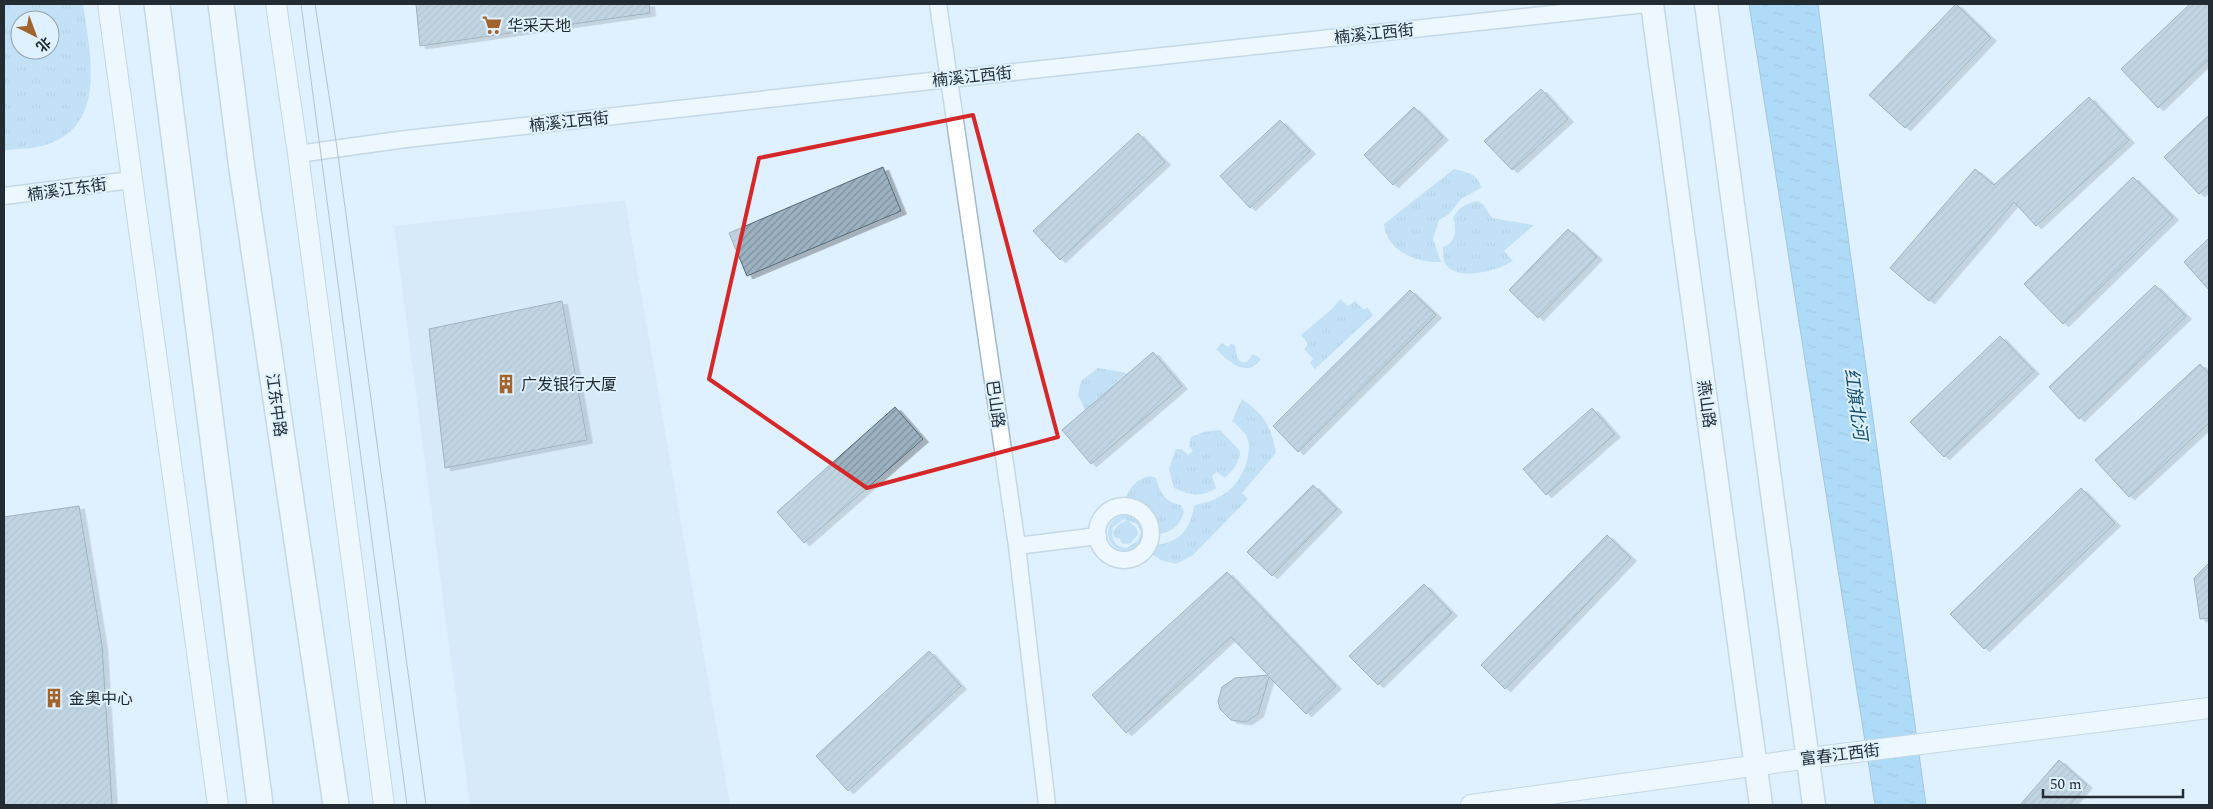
<svg xmlns="http://www.w3.org/2000/svg" width="2213" height="809" font-family="Spectral,'Noto Sans SC',serif">
  <style>
    .built { fill: #cce3f4 }
    .grass { fill: url(#grass-tufts); fill-rule: evenodd }
    .water { fill: url(#water-ripples); stroke: #5c94b8 }
    .building { fill: url(#building-hatch); stroke: #546876; filter: url(#shadow) }
    .lines { fill: none; stroke-linecap: round; stroke-linejoin: round }
    .minor-casing { stroke: #a4baca; stroke-width: 19 }
    .tertiary-casing { stroke: #a4baca; stroke-width: 22 }
    .secondary-casing { stroke: #a4baca; stroke-width: 25 }
    .primary-casing { stroke: #a4baca; stroke-width: 28 }
    .minor { stroke: #fff; stroke-width: 16 }
    .tertiary { stroke: #fff; stroke-width: 20 }
    .secondary { stroke: #fff; stroke-width: 22 }
    .primary { stroke: #fff; stroke-width: 25 }
    .tram { stroke: #7f8d96; stroke-width: 1 }
    .marked { fill: none; stroke: #d62828; stroke-width: 4; stroke-linejoin: round }
    .labels { text-anchor: middle; stroke-width: 4; stroke-linejoin: round; paint-order: stroke }
    .poi-label { font-size: 16px; fill: #232c32; stroke: #dff1fe; text-anchor: start }
    .street-label { font-size: 16px; fill: #232c32; stroke: #dff1fe }
    .water-label { font-size: 18px; font-style: italic; fill: #124e6f; stroke: #dff1fe }
  </style>
  <defs>
    <pattern id="grass-tufts" width="24" height="20" patternUnits="userSpaceOnUse" patternTransform="scale(1.25)"><rect width="24" height="20" fill="#a0ceed"/><path d="M3 7l-1-3M5 7V3M7 7l1-3M15 17l-1-3M17 17v-4M19 17l1-3" fill="none" stroke="#8ab1cc"/></pattern>
    <pattern id="water-ripples" width="26" height="14" patternUnits="userSpaceOnUse" patternTransform="scale(1.25)"><rect width="26" height="14" fill="#74c0f2"/><path d="M2 4q2-2 4 0t4 0M15 11q2-2 4 0t4 0" fill="none" stroke="#5f9cc5"/></pattern>
    <pattern id="building-hatch" width="6" height="6" patternUnits="userSpaceOnUse" patternTransform="scale(1.25)"><rect width="6" height="6" fill="#9cb2c1"/><path d="M-1 1l2-2M0 6l6-6M5 7l2-2" fill="none" stroke="#7f919d"/></pattern>
    <filter id="shadow"><feDropShadow dx="5.5" dy="3" stdDeviation="0" flood-color="#0004"/></filter>
  </defs>
  <rect width="100%" height="100%" fill="#dff1fe"/>
  <path class="built" d="M 625,200 L 730,805 L 470,805 L 394,226 Z"/>
  <g class="grass">
    <path d="M 4,4 L 83,4 C 90,54 109,128 42,146 C 30,149 16,149 4,150 ZM 20,20 L 50,20 L 50,50 L 20,50 Z"/>
    <path d="M 1454,169 C 1467,173 1478,173 1481,188 L 1461,199 L 1449,214 L 1439,220 L 1433,239 L 1441,262 C 1417,263 1387,252 1384,224 Z"/>
    <path d="M 1477,201 L 1483,204 L 1492,218 L 1534,225 L 1504,251 L 1513,261 C 1499,270 1456,283 1445,263 C 1443,259 1443,251 1443,247 C 1456,243 1457,229 1453,218 C 1459,207 1465,204 1477,201 Z"/>
    <path d="M 1340,299 L 1348,306 L 1355,301 L 1364,310 L 1367,307 L 1373,315 L 1315,369 L 1310,363 L 1313,359 L 1304,349 L 1308,344 L 1301,335 L 1333,308 Z"/>
    <path d="M 1222,343 L 1228,347 L 1232,343 L 1235,346 L 1237,358 L 1241,362 L 1247,362 L 1253,354 L 1261,359 C 1247,379 1229,362 1216,349 Z"/>
    <path d="M 1098,368 L 1127,373 L 1085,410 L 1078,395 L 1081,381 Z"/>
    <path d="M 1242,399 C 1265,415 1271,426 1276,453 L 1242,493 L 1248,499 L 1193,555 L 1176,564 L 1161,560 L 1152,554 L 1157,545 C 1181,541 1191,529 1194,505 C 1222,501 1241,486 1248,457 C 1249,450 1250,442 1246,435 C 1242,430 1237,425 1232,421 Z"/>
    <path d="M 1220,430 L 1240,451 C 1240,462 1233,470 1225,478 L 1217,472 L 1212,476 L 1216,488 C 1202,498 1189,495 1174,488 L 1169,469 L 1176,449 L 1182,449 L 1188,455 L 1193,451 L 1189,446 L 1191,437 L 1204,432 Z"/>
    <path d="M 1150,476 L 1156,478 C 1159,492 1166,503 1181,505 L 1184,512 C 1180,525 1173,531 1160,534 L 1159,526 L 1147,506 L 1125,500 C 1130,487 1136,479 1150,476 Z"/>
    <path d="M 1124,514 C 1149,515 1152,545 1128,552 C 1103,549 1101,521 1124,514 ZM 1124,519 L 1137,524 L 1141,532 L 1138,541 L 1126,548 C 1114,546 1110,538 1113,527 Z"/>
    <path d="M 1127,520 L 1136,527 L 1138,534 L 1131,543 L 1123,544 L 1120,541 L 1121,539 L 1114,537 L 1113,532 L 1118,525 Z"/>
  </g>
  <path class="water" d="M 1749,4 L 1818,4 L 1836,149 L 1926,805 L 1875,805 Z"/>
  <g class="building">
    <path d="M 416,4 L 649,4 L 650,13 L 420,46 Z"/>
    <path d="M 1956,4 L 1991,38 L 1905,128 L 1869,95 Z"/>
    <path d="M 2190,4 L 2209,4 L 2209,59 L 2158,108 L 2121,69 Z"/>
    <path d="M 1541,89 L 1568,119 L 1512,170 L 1484,141 Z"/>
    <path d="M 2089,97 L 2129,140 L 2036,226 L 2014,202 L 1929,301 L 1890,268 L 1975,169 L 1994,185 Z"/>
    <path d="M 1414,107 L 1443,137 L 1393,185 L 1364,155 Z"/>
    <path d="M 2209,115 L 2209,185 L 2199,194 L 2164,157 Z"/>
    <path d="M 1280,120 L 1310,151 L 1250,208 L 1220,176 Z"/>
    <path d="M 1138,133 L 1165,162 L 1060,260 L 1033,231 Z"/>
    <path d="M 883,167 L 901,211 L 747,276 L 729,233 Z"/>
    <path d="M 2133,177 L 2173,217 L 2063,324 L 2024,284 Z"/>
    <path d="M 1568,229 L 1597,257 L 1538,318 L 1509,290 Z"/>
    <path d="M 2209,238 L 2209,290 L 2184,262 Z"/>
    <path d="M 2155,285 L 2186,316 L 2079,419 L 2049,387 Z"/>
    <path d="M 1410,290 L 1436,315 L 1298,452 L 1273,426 Z"/>
    <path d="M 562,301 L 587,440 L 445,468 L 429,329 Z"/>
    <path d="M 2000,336 L 2034,371 L 1944,457 L 1910,422 Z"/>
    <path d="M 1153,352 L 1182,386 L 1091,464 L 1062,430 Z"/>
    <path d="M 2200,364 L 2209,374 L 2209,423 L 2129,497 L 2095,460 Z"/>
    <path d="M 895,407 L 923,439 L 804,543 L 777,512 Z"/>
    <path d="M 1592,408 L 1615,434 L 1546,495 L 1523,469 Z"/>
    <path d="M 1313,485 L 1337,509 L 1272,576 L 1247,552 Z"/>
    <path d="M 2081,488 L 2115,523 L 1984,649 L 1950,614 Z"/>
    <path d="M 79,506 L 102,645 L 112,805 L 4,805 L 4,517 Z"/>
    <path d="M 1607,535 L 1631,558 L 1505,689 L 1481,665 Z"/>
    <path d="M 2209,563 L 2209,618 L 2200,619 L 2194,578 Z"/>
    <path d="M 1227,572 L 1336,686 L 1306,714 L 1269,677 L 1258,714 L 1246,722 L 1231,720 L 1220,709 L 1218,701 L 1222,687 L 1235,678 L 1268,675 L 1231,637 L 1126,733 L 1092,695 Z"/>
    <path d="M 1424,584 L 1452,613 L 1378,685 L 1349,656 Z"/>
    <path d="M 929,651 L 961,686 L 848,791 L 816,756 Z"/>
    <path d="M 2059,760 L 2087,785 L 2070,805 L 2020,805 Z"/>
  </g>
  <g class="lines">
    <defs>
      <g id="minor">
        <path d="M 938,4 L 1017,546 L 1047,805"/>
        <path d="M 298,154 L 406,139 L 949,79 L 1646,4"/>
        <path d="M 4,196 L 131,180"/>
        <circle cx="1124" cy="533" r="27"/>
        <path d="M 1017,546 L 1098,536"/>
      </g>
      <g id="tertiary">
        <path d="M 108,4 L 218,805"/>
        <path d="M 276,4 L 298,154 L 384,805"/>
        <path d="M 1471,805 L 1809,758 L 2209,708"/>
      </g>
      <g id="secondary">
        <path d="M 1652,4 L 1761,805"/>
        <path d="M 1706,4 L 1814,805"/>
      </g>
      <g id="primary">
        <path d="M 157,4 L 260,805"/>
        <path d="M 221,4 L 242,169 L 336,805"/>
      </g>
    </defs>
    <use href="#minor" class="minor-casing"/>
    <use href="#tertiary" class="tertiary-casing"/>
    <use href="#secondary" class="secondary-casing"/>
    <use href="#primary" class="primary-casing"/>
    <use href="#minor" class="minor"/>
    <use href="#tertiary" class="tertiary"/>
    <use href="#secondary" class="secondary"/>
    <use href="#primary" class="primary"/>
    <g class="tram">
      <path d="M 301,4 L 407,805"/>
      <path d="M 315,4 L 337,148 L 426,805"/>
    </g>
  </g>
  <path d="M0 0H2213V809H0ZM 973,115 L 1058,437 L 867,488 L 709,379 L 759,158 Z" fill="#dff1fe" fill-opacity=".55" fill-rule="evenodd"/>
  <path class="marked" d="M 973,115 L 1058,437 L 867,488 L 709,379 L 759,158 Z"/>
  <defs>
    <symbol id="supermarket-bare" viewBox="-9 -9 18 18"><path d="M-6-5.5h2.5l.6 2H6L4.5 2H-2.5L-4.4-4H-6ZM-1.5 3.2a1.3 1.3 0 1 0 .1 0ZM3 3.2a1.3 1.3 0 1 0 .1 0Z" fill="#a3632c" stroke="#dff1fe" stroke-width="2.5" paint-order="stroke"/></symbol>
    <symbol id="building-bare" viewBox="-9 -9 18 18"><path d="M-4-6H4V6H1V3H-1V6H-4ZM-2.5-4.3h1.7v1.8h-1.7ZM.8-4.3h1.7v1.8H.8ZM-2.5-1h1.7V.8h-1.7ZM.8-1h1.7V.8H.8Z" fill="#a3632c" stroke="#dff1fe" stroke-width="2.5" paint-order="stroke"/></symbol>
  </defs>
  <g fill-rule="evenodd">
    <use href="#supermarket-bare" x="478" y="11" width="28" height="28"/>
    <use href="#building-bare" x="492" y="370" width="28" height="28"/>
    <use href="#building-bare" x="40" y="684" width="28" height="28"/>
  </g>
  <g class="labels">
    <g class="poi-label">
      <text x="507" y="31">华采天地</text>
      <text x="521" y="390">广发银行大厦</text>
      <text x="69" y="704">金奥中心</text>
    </g>
    <g class="street-label">
      <text transform="translate(1374 33) rotate(-6)" y="6">楠溪江西街</text>
      <text transform="translate(972 76) rotate(-6)" y="6">楠溪江西街</text>
      <text transform="translate(569 121) rotate(-6)" y="6">楠溪江西街</text>
      <text transform="translate(67 189) rotate(-8)" y="6">楠溪江东街</text>
      <text transform="translate(996 404) rotate(82)" y="6">巴山路</text>
      <text transform="translate(1707 404) rotate(82)" y="6">燕山路</text>
      <text transform="translate(277 405) rotate(82)" y="6">江东中路</text>
      <text transform="translate(1840 754) rotate(-7)" y="6">富春江西街</text>
    </g>
    <g class="water-label">
      <text transform="translate(1856 404) rotate(82)" y="6">红旗北河</text>
    </g>
  </g>
  <rect width="2213" height="809" fill="none" stroke="#232c32" stroke-width="10"/>
  <g transform="translate(35 35) rotate(138)"><circle r="24" fill="#dff1fe" stroke="#94a2ac"/>
  <path d="M0-4L9 19L0 12L-9 19Z" fill="#a3632c"/>
  <text y="-8" font-size="14" font-weight="bold" text-anchor="middle" fill="#232c32">北</text>
  </g>
  <path d="M2043 789v8h140v-8" fill="none" stroke="#232c32" stroke-width="2.5"/>
  <text x="2050" y="789" font-size="15" fill="#232c32" stroke="#dff1fe" stroke-width="4" paint-order="stroke">50 m</text>
</svg>
